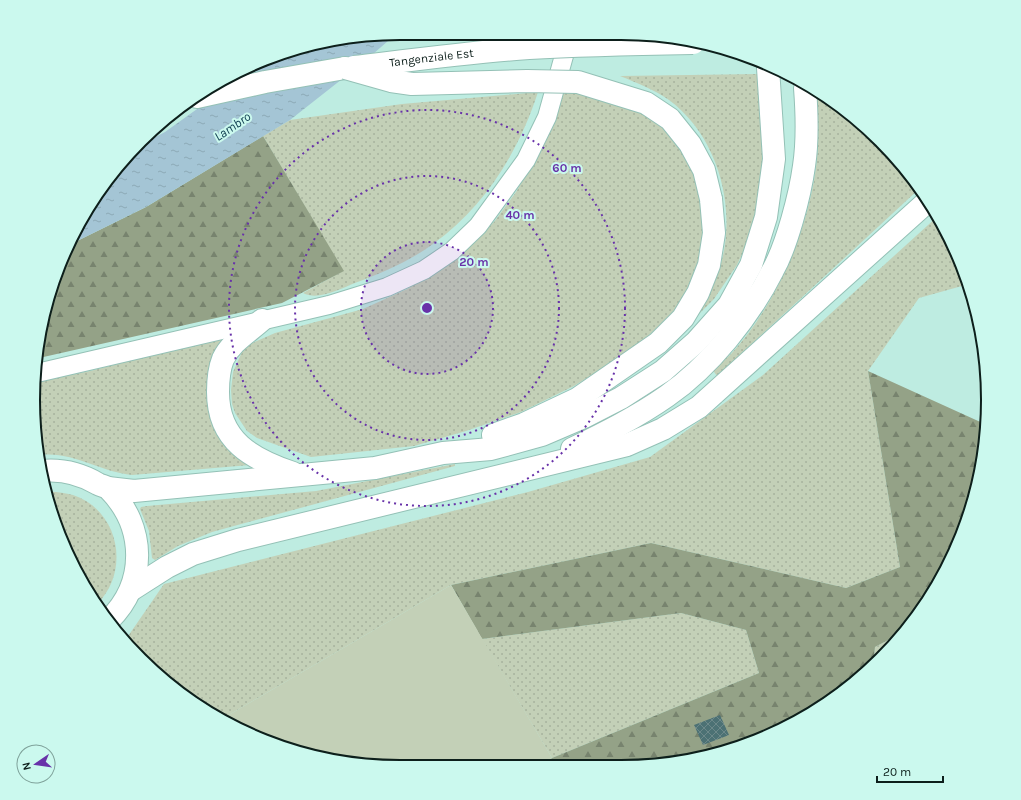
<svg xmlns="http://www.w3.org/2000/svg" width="1021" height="800" font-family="Karla,sans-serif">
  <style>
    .grass { fill: url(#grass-dots) }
    .forest { fill: url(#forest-firs) }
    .pitch { fill: #c3d0b7 }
    .water { fill: url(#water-ripples) }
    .building { fill: url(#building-cross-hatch) }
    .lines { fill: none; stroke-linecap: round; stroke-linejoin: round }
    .minor-casing { stroke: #94c1b6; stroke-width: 20 }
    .tertiary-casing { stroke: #94c1b6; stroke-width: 24 }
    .motorway-casing { stroke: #94c1b6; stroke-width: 24 }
    .minor { stroke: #fff; stroke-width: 18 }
    .tertiary { stroke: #fff; stroke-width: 22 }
    .motorway { stroke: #fff; stroke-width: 22 }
    .motorway-bridge-casing { stroke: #94c1b6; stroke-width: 24; stroke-linecap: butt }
    .motorway-bridge { stroke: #fff; stroke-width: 22 }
    .ring { fill: none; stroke: #6832a9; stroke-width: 2; stroke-dasharray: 2 4 }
    .labels { text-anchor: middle; stroke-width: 4; stroke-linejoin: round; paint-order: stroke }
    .street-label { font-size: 12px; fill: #0d1f1b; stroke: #cbf9ee }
    .water-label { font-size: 13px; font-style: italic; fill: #0c3b4d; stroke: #cbf9ee }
    .rim { fill: none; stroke: #0d1f1b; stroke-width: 2 }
    .centre { fill: #6832a9; stroke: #cbf9ee; stroke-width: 2 }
    .ring-label { font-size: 12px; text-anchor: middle; font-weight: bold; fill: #6832a9; stroke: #cbf9ee; stroke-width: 4; stroke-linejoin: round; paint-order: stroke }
  </style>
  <defs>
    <pattern id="grass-dots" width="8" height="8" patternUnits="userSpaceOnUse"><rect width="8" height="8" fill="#c3d0b7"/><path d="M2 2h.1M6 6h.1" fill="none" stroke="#a6b29d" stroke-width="1.8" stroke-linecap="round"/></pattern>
    <pattern id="forest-firs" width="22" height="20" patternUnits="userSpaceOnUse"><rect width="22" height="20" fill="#94a287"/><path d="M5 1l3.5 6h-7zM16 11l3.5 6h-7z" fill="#77836e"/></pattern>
    <pattern id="water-ripples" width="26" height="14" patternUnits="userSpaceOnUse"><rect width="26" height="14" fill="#a4c5d5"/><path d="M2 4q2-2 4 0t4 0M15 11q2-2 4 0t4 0" fill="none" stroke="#8ca9b6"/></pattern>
    <pattern id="building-cross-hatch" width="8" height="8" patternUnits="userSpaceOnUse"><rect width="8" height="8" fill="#4c7174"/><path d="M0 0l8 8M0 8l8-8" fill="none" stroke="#6c8889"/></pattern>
  </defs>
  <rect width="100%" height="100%" fill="#beece1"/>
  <g class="grass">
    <path d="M 758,74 L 765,133 L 763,172 L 753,231 L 737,265 L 714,299 L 686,327 C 699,308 713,289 720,267 C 738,209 718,136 669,100 C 653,89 637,83 620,76 Z"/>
    <path d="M 538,92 C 519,151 485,207 433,244 C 410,261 382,273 355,283 C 340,289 318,301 303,293 L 343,271 L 263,136 L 290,120 L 402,104 Z"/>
    <path d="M 564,92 L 599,96 L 637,111 L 661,125 L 681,150 L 691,168 L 701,197 L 704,219 L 702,251 L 684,298 L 669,318 L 629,352 L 574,386 L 521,412 L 466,431 L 414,446 L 311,457 L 257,438 L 247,431 L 235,413 L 232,404 L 231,390 L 233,372 L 242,352 L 248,345 L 275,333 L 363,309 L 407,289 L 448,263 L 494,222 L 516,192 L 553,127 Z"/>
    <path d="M 814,93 L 845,109 L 897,158 L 919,189 L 717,376 L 712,369 C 718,364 726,359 731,354 C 780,302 818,209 818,138 C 818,123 816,108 814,93 Z"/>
    <path d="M 938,216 L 969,284 L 919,298 L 868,371 L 900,567 L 846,588 L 651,543 L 451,585 L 222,719 L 196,705 L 124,642 L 164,584 L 528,492 L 650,457 L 763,375 Z"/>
    <path d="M 228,335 L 210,372 L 250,465 L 132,475 C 100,472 73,451 40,455 L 33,400 L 35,382 L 90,371 Z"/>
    <path d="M 455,464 L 455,466 L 212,532 L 178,546 L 155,560 L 152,558 L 149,531 L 140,509 L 141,507 L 147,506 L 316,491 Z"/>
    <path d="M 45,492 C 54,491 64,493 73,495 C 119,510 131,571 97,604 L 82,584 Z"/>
    <path d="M 681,613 L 746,630 L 759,673 L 552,758 L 482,639 Z"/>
    <path d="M 905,631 L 873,665 L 875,647 Z"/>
  </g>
  <g class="forest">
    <path d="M 263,136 L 344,271 L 282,303 L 39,358 L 45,305 L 71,244 L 146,207 Z"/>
    <path d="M 868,371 L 987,425 L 976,495 L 950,562 L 912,623 L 905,631 L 875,647 L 873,665 L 863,676 L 805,718 L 739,748 L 645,766 L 537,767 L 552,758 L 759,673 L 746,630 L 681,613 L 482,639 L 451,585 L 651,543 L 846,588 L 900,567 Z"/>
  </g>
  <path class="pitch" d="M 451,585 L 552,758 L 537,767 L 400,767 L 329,760 L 259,739 L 222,719 Z"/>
  <path class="water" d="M 396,34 L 365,61 L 290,120 L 146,207 L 71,244 L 82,217 L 136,147 L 165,132 L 260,64 L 305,46 Z"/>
  <path class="building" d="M 720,715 L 729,735 L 703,745 L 694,725 Z"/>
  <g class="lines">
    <defs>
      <path id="minor" d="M 37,373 L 329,305 L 387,287 L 424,270 L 452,251 L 478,226 L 526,160 L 547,117 L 570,34"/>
      <path id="tertiary" d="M 42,471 C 63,469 81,474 98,484 C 102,486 106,486 109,489 C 146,527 147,583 109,620"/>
      <g id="motorway">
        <path d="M 197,97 L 265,82 L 345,68"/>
        <path d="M 262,320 C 249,332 231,342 223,359 C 219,369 218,382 218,392 C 218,441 252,459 293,473"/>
        <path d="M 493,435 L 524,424 L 577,399 L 658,343 L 683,318 L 698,293 L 709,265 L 714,233 L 711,199"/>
        <path d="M 572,449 C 605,433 637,417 667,396 C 709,367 750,316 773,270 C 787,245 800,195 804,166 C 808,140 807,114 805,88"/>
        <path d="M 108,488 L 134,491 L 375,468 L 443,453 L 491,449 L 542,435 L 584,417 L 621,398 L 663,371 L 696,342 L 729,305 L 751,265 L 766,217 L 774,159 L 768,68"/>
        <path d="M 131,590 L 167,567 L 193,554 L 238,540 L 627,445 L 663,429 L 699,407 L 928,201"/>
      </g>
    </defs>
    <use href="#minor" class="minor-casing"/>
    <use href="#tertiary" class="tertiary-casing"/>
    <use href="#motorway" class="motorway-casing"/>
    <use href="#minor" class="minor"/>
    <use href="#tertiary" class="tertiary"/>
    <use href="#motorway" class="motorway"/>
    <defs>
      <g id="motorway-bridge">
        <path id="s1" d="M 354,67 C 412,60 471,52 529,48 C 584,45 638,44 693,43"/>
        <path d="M 345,68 L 391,81 L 412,84 L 527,81 L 578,82 L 646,103 L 670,119 L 690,144 L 704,170 L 711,199"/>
      </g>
    </defs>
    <use href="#motorway-bridge" class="motorway-bridge-casing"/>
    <use href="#motorway-bridge" class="motorway-bridge"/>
  </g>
  <circle cx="427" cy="308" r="66" fill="#6832a9" fill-opacity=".12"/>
  <g class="ring">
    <circle cx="427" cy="308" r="66"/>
    <circle cx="427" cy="308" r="132"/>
    <circle cx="427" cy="308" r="198"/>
  </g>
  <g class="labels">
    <g class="street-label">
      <text dy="4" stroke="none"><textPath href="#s1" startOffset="78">Tangenziale Est</textPath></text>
    </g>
    <g class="water-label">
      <text transform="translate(232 126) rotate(-34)" y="5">Lambro</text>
    </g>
  </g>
  <path d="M0 0H1021V800H0ZM400 40H621A360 360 0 0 1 981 400V400A360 360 0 0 1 621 760H400A360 360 0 0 1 40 400V400A360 360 0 0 1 400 40Z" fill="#cbf9ee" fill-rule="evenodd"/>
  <path class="rim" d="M400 40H621A360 360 0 0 1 981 400V400A360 360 0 0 1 621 760H400A360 360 0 0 1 40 400V400A360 360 0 0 1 400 40Z"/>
  <circle cx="427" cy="308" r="6" class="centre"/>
  <g class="ring-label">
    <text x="567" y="172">60 m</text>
    <text x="520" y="219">40 m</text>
    <text x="474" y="266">20 m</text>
  </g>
  <g transform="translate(36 764) rotate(257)"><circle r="19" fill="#cbf9ee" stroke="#7fa29a"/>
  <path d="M0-3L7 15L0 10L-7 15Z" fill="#6832a9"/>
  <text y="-6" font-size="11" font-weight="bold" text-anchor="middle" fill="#0d1f1b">N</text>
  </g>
  <path d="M877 776v6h66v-6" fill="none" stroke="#0d1f1b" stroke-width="2"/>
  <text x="883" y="776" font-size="12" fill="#0d1f1b" stroke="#cbf9ee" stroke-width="3" paint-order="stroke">20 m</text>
</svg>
